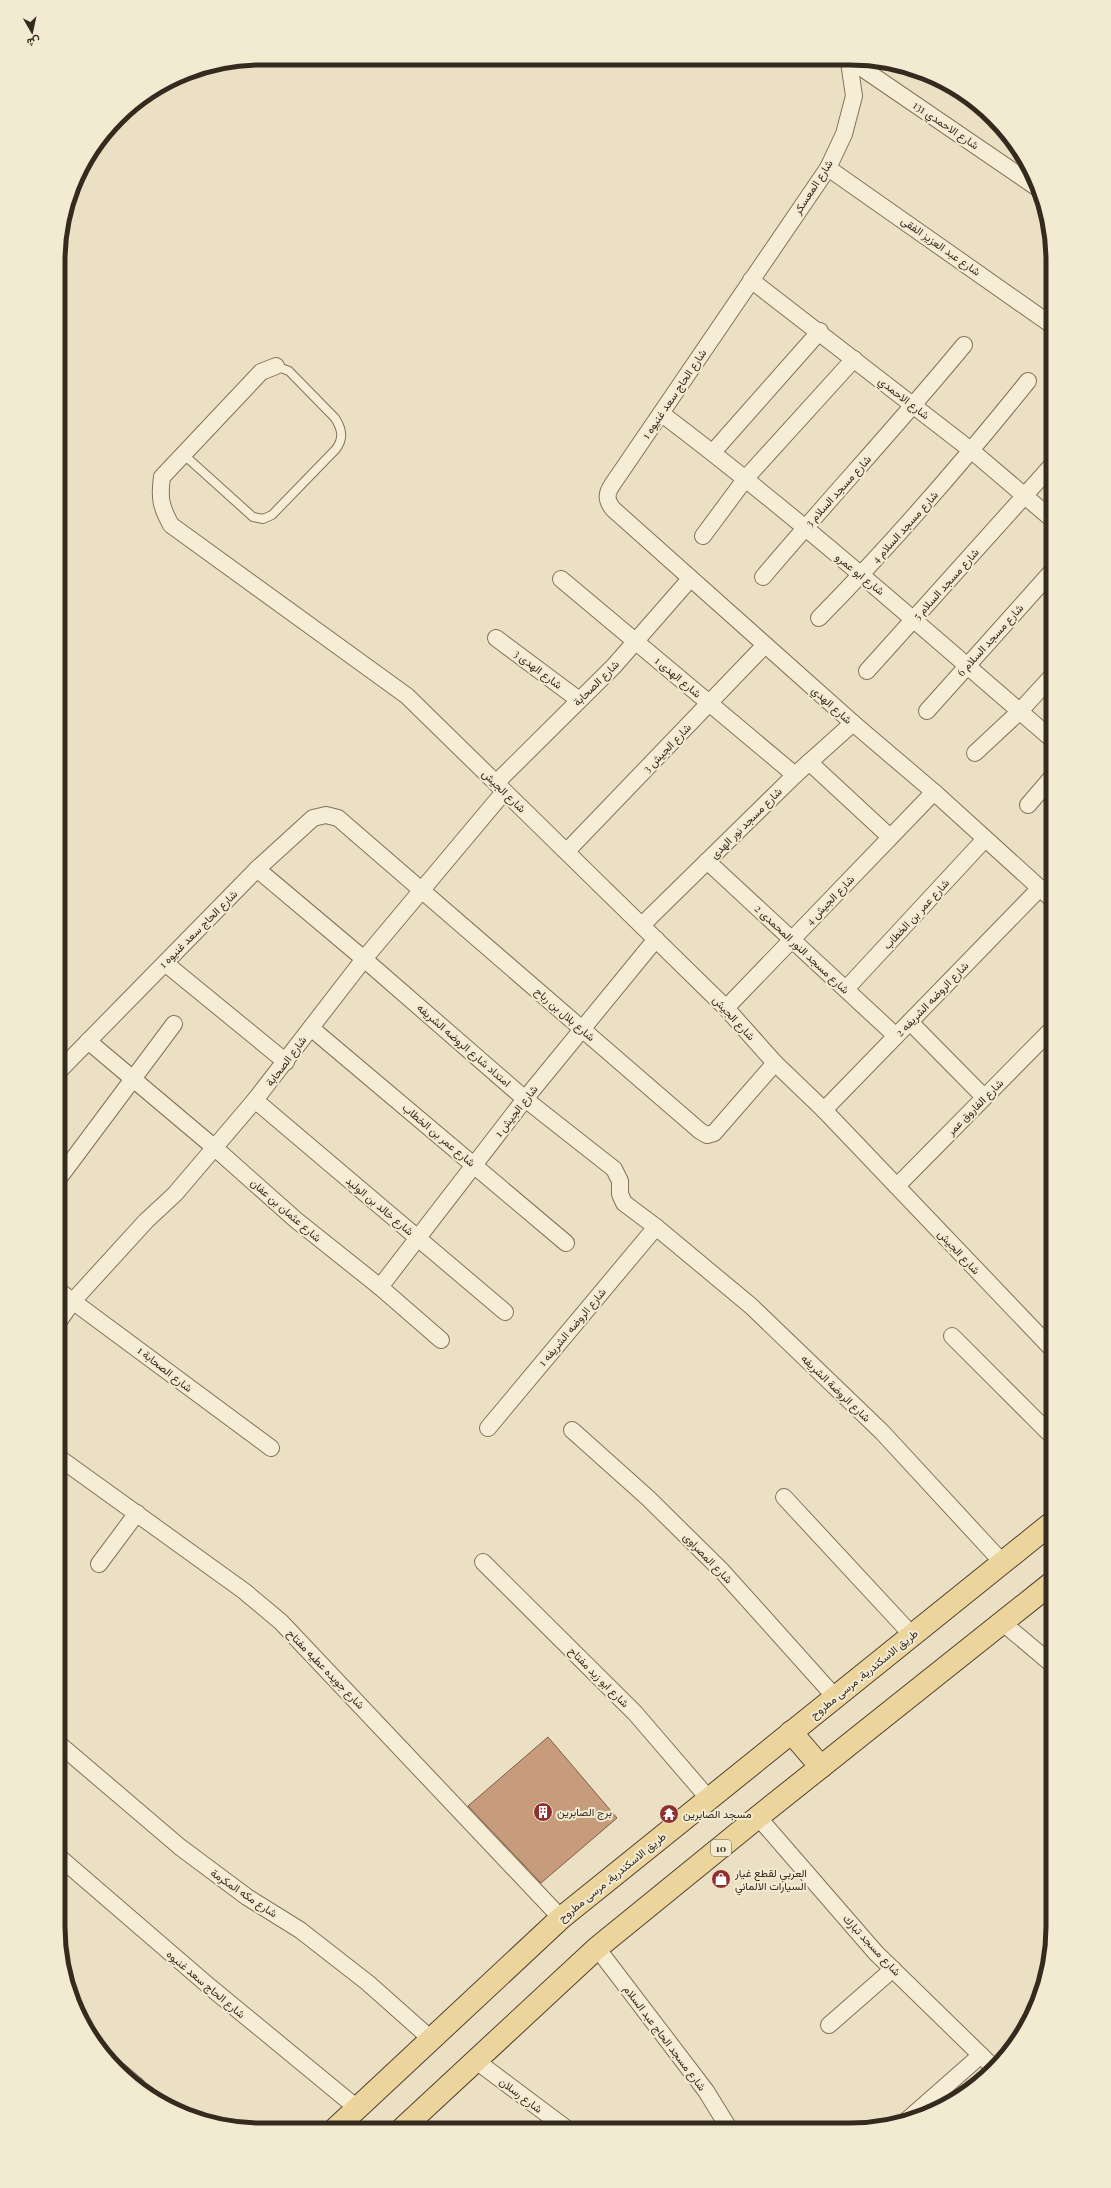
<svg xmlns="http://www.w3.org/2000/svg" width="1111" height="2188" font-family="'Playfair Display',Vazirmatn,serif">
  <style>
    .building { fill: #c79c7c; stroke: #825d43 }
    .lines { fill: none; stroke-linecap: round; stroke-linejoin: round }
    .lane-casing { stroke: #84725b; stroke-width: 10 }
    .street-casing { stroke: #84725b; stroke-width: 18 }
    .primary-casing { stroke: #52402f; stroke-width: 24 }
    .lane { stroke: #f6edd6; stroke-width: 8 }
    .street { stroke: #f6edd6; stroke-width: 16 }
    .primary { stroke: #ecd59d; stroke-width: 22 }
    .labels { text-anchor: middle; stroke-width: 4; stroke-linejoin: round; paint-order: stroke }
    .shield { fill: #f3ead2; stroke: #6e6454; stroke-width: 1 }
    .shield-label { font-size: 10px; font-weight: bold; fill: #352a1e }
    .street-label { font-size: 11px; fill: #352a1e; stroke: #f3ead2 }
    .poi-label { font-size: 11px; fill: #352a1e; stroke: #f3ead2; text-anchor: start }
    .rim { fill: none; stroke: #352a1e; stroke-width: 5 }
  </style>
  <rect width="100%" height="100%" fill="#ebe0c3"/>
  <path class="building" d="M 548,1737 L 617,1818 L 541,1883 L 468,1806 Z"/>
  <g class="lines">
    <defs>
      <path id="lane" d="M 183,454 L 253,517 L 263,519 L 272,515 L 336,449 C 344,438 342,429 335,418 L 289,371 L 276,366"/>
      <g id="street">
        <path d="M 849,62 L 854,96 L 844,134 L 828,168 L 612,485 C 606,494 606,500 613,509 L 853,723 L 934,792 L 1053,900"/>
        <path d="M 853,62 L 1039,189"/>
        <path d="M 828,168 L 1053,326"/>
        <path d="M 751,280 L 972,451 L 1053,520"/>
        <path d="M 276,366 L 261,372 L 162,477 C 159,498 161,507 171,525 L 407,696 L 726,1008 L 775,1063 L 824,1110 L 1053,1350"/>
        <path d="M 662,414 C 797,516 924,629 1053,740"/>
        <path d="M 713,452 L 820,331"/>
        <path d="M 703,536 L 746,478 L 854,359"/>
        <path d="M 763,577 C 829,499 899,424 964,345"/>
        <path d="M 561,579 L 795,775"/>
        <path d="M 819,618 C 893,543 962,463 1028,381"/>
        <path d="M 496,638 L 579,700"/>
        <path d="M 867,671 L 1053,464"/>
        <path d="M 927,711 L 1053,570"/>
        <path d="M 975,753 L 1020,711 L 1053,675"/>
        <path d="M 809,762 L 890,837"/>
        <path d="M 496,783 L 614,666 L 690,579"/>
        <path d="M 1028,805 L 1053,776"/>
        <path d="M 567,851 L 765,645"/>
        <path d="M 707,861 L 896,1036"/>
        <path d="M 257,869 L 364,959 L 525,1099 L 614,1169 L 620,1181 L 620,1194 L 624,1203 L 656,1227 L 751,1306 L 882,1432 L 1002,1562"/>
        <path d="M 642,925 L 795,775 L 853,723"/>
        <path d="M 165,963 L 286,1062"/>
        <path d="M 846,989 L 985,839"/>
        <path d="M 726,1008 L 934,792"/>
        <path d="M 910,1022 L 984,1097"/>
        <path d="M 311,1028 L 566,1243"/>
        <path d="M 88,1041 L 215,1148 L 296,1220 L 380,1287 L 441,1340"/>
        <path d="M 59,1071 L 257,869 L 313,818 L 326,815 L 338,818 L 700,1131 L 707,1135 L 714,1133 L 775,1063"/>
        <path d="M 255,1100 L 505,1312"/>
        <path d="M 824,1110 L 1040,888"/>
        <path d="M 59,1178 L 174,1024"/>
        <path d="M 897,1186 L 1053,1028"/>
        <path d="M 380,1287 L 525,1099 L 656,939"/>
        <path d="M 59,1291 L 271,1448"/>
        <path d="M 59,1321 L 73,1301 L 146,1221 L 175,1194 L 255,1100 L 364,959 L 504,792"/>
        <path d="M 952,1336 L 1053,1437"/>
        <path d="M 488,1428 L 656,1227"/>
        <path d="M 572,1430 L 648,1498 L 722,1571 L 835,1697"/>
        <path d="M 58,1457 L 244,1591 L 281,1622 L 561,1918"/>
        <path d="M 784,1497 L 912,1635"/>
        <path d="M 483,1562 L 635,1713 L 709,1799"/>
        <path d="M 99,1564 L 137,1513"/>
        <path d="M 1003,1623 L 1053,1665"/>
        <path d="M 58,1743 L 180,1847 L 247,1897 L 300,1930 L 368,1983 L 431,2039"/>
        <path d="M 758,1817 L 876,1953 L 993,2067"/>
        <path d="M 58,1856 L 210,1987 L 357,2108"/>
        <path d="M 597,1948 L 706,2091 L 730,2130"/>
        <path d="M 829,2025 L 893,1969"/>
        <path d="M 475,2060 L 567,2129"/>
        <path d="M 119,2071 L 137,2086"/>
        <path d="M 906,2121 L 981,2055"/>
      </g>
      <g id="primary">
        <path d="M 791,1732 L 821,1767"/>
        <path d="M 335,2129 L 561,1918 L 1053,1522"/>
        <path d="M 402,2129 L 597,1948 L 758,1817 L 1053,1582"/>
      </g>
    </defs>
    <use href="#lane" class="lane-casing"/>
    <use href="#street" class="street-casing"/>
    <use href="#primary" class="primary-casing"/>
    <use href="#lane" class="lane"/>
    <use href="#street" class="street"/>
    <use href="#primary" class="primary"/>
  </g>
  <defs>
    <symbol id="building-disc" viewBox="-11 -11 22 22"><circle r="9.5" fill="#8f302f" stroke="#f3ead2"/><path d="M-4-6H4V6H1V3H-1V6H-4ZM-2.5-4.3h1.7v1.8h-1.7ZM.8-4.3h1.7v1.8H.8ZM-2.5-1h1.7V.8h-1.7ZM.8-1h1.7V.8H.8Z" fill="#fff"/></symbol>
    <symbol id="temple-disc" viewBox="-11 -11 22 22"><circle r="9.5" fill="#8f302f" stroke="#f3ead2"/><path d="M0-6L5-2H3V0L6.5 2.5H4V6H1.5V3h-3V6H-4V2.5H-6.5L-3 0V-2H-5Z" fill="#fff"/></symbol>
    <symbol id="shop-disc" viewBox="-11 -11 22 22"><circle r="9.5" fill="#8f302f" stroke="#f3ead2"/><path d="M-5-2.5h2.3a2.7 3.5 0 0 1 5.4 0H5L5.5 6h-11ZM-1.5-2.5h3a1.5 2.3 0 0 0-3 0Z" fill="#fff"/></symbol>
  </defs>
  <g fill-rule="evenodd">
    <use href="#building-disc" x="532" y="1801" width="22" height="22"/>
    <use href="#temple-disc" x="658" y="1803" width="22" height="22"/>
    <use href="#shop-disc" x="710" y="1868" width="22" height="22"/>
  </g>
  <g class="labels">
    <rect class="shield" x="711" y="1840" width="20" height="16" rx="3"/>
    <g class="shield-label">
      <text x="721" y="1852">10</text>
    </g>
    <g class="street-label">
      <text transform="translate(946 125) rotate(34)" y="4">شارع الاحمدي 131</text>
      <text transform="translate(813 187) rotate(-57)" y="4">شارع المعسكر</text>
      <text transform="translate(941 246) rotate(35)" y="4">شارع عبد العزيز الفقى</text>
      <text transform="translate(674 394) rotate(-56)" y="4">شارع الحاج سعد غنيوه 1</text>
      <text transform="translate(904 398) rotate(38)" y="4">شارع الاحمدي</text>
      <text transform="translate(838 491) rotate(-48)" y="4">شارع مسجد السلام 3</text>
      <text transform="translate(905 527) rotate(-48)" y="4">شارع مسجد السلام 4</text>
      <text transform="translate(860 574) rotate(39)" y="4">شارع ابو عمرو</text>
      <text transform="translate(946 584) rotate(-48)" y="4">شارع مسجد السلام 5</text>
      <text transform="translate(990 640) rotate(-48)" y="4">شارع مسجد السلام 6</text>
      <text transform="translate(538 669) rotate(37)" y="4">شارع الهدى 3</text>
      <text transform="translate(678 677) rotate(40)" y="4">شارع الهدى 1</text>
      <text transform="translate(596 683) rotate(-45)" y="4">شارع الصحابة</text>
      <text transform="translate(832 705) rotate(42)" y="4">شارع الهدي</text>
      <text transform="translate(667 748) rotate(-46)" y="4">شارع الجيش 3</text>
      <text transform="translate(504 791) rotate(44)" y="4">شارع الجيش</text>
      <text transform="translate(746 823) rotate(-45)" y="4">شارع مسجد نور الهدى</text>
      <text transform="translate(830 900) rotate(-46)" y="4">شارع الجيش 4</text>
      <text transform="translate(916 914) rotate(-47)" y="4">شارع عمر بن الخطاب</text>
      <text transform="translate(198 929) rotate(-45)" y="4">شارع الحاج سعد غنيوه 1</text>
      <text transform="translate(802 949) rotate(43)" y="4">شارع مسجد النور المحمدى 2</text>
      <text transform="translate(932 999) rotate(-46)" y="4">شارع الروضه الشريفه 2</text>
      <text transform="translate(565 1014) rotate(41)" y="4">شارع بلال بن رباح</text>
      <text transform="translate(734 1018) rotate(47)" y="4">شارع الجيش</text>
      <text transform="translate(464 1045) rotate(41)" y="4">امتداد شارع الروضه الشريفه</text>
      <text transform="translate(286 1061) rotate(-53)" y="4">شارع الصحابة</text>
      <text transform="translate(975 1107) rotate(-45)" y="4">شارع الفاروق عمر</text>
      <text transform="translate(516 1111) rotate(-52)" y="4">شارع الجيش 1</text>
      <text transform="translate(439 1135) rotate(40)" y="4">شارع عمر بن الخطاب</text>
      <text transform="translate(380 1206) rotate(40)" y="4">شارع خالد بن الوليد</text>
      <text transform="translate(286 1210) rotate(41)" y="4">شارع عثمان بن عفان</text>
      <text transform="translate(959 1252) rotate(47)" y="4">شارع الجيش</text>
      <text transform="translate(572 1327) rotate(-50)" y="4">شارع الروضه الشريفه 1</text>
      <text transform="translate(165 1369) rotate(38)" y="4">شارع الصحابة 1</text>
      <text transform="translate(836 1388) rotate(44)" y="4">شارع الروضة الشريفه</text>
      <text transform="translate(708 1558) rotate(46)" y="4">شارع المصراوى</text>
      <text transform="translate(326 1669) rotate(46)" y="4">شارع جويده عطيه مفتاح</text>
      <text transform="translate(864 1674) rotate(-39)" y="4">طريق الاسكندرية, مرسى مطروح</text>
      <text transform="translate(599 1677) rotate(45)" y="4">شارع ابو زيد مفتاح</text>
      <text transform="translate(612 1877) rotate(-39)" y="4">طريق الاسكندرية, مرسى مطروح</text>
      <text transform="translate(244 1893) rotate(34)" y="4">شارع مكه المكرمة</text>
      <text transform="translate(872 1945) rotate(47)" y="4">شارع مسجد تبارك</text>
      <text transform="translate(206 1984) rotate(40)" y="4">شارع الحاج سعد غنيوه</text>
      <text transform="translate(665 2038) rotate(53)" y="4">شارع مسجد الحاج عبد السلام</text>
      <text transform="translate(521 2095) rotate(37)" y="4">شارع رسلان</text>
    </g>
    <g class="poi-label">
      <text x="557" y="1816">برج الصابرين</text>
      <text x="683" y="1818">مسجد الصابرين</text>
      <text x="735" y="1877">العربي لقطع غيار<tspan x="735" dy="13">السيارات الالماني</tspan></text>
    </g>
  </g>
  <path d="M0 0H1111V2188H0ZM261 65H850A196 196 0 0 1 1046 261V1927A196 196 0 0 1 850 2123H261A196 196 0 0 1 65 1927V261A196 196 0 0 1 261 65Z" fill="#f3ead2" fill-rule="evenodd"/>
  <path class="rim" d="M261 65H850A196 196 0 0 1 1046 261V1927A196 196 0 0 1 850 2123H261A196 196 0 0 1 65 1927V261A196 196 0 0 1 261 65Z"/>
  <g transform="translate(32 32) rotate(171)" stroke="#f3ead2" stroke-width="3" paint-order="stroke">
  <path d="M0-3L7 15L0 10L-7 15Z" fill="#352a1e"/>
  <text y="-6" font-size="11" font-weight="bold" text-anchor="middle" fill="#352a1e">ش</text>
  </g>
</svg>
